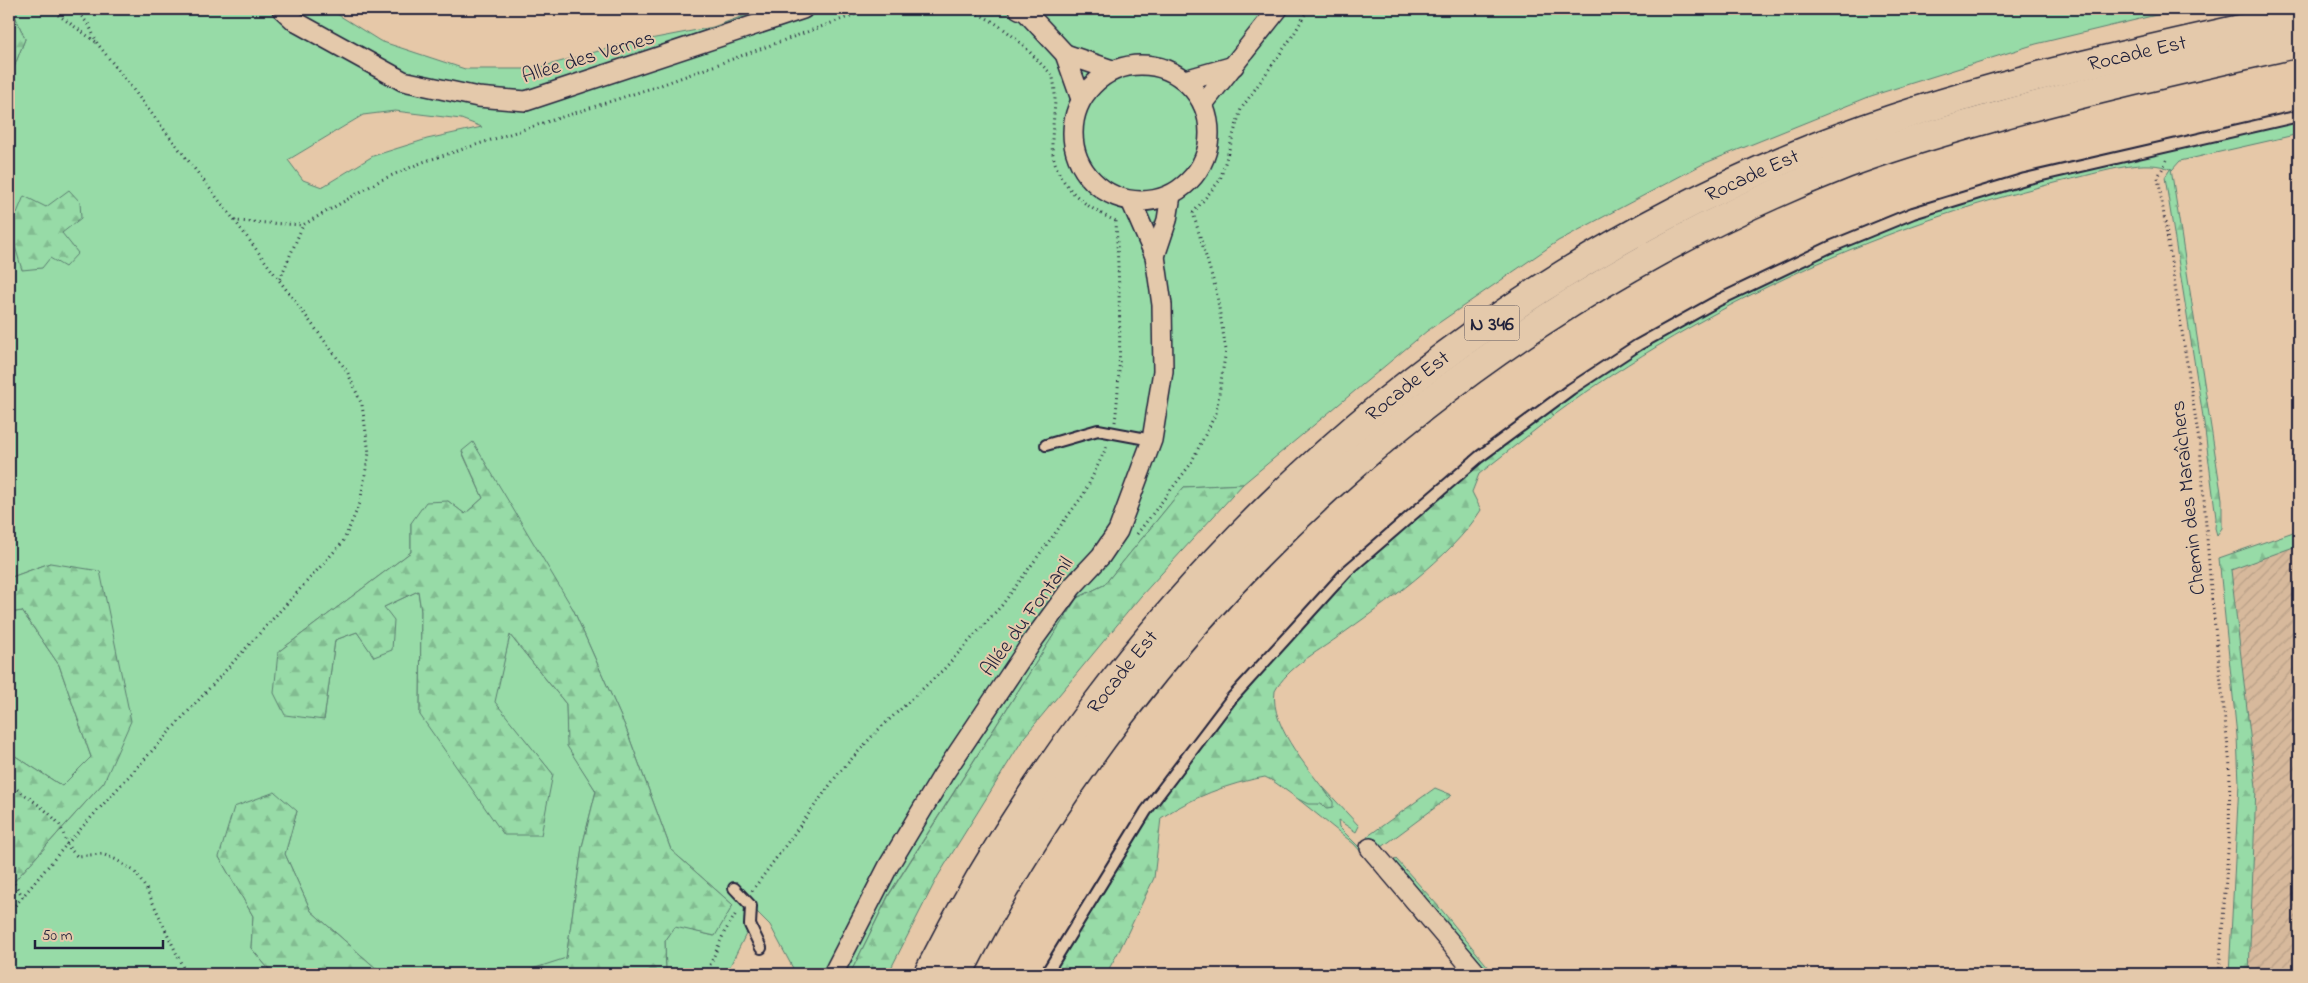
<svg xmlns="http://www.w3.org/2000/svg" width="2308" height="983" font-family="'Indie Flower',sans-serif">
  <style>
    .industrial { fill: url(#industrial-furrows) }
    .green { fill: #97dba7; stroke: #5c7e71; fill-rule: evenodd }
    .forest { fill: url(#forest-firs); stroke: #5c7e71 }
    .lines { fill: none; stroke-linecap: round; stroke-linejoin: round }
    .service-casing { stroke: #22223b; stroke-width: 14 }
    .minor-casing { stroke: #22223b; stroke-width: 22 }
    .trunk-casing { stroke: #22223b; stroke-width: 31 }
    .path { stroke: #22223b; stroke-width: 3; stroke-dasharray: 1 4; stroke-linecap: butt }
    .service { stroke: #e4c9ab; stroke-width: 10 }
    .minor { stroke: #e4c9ab; stroke-width: 19 }
    .trunk { stroke: #e4c9ab; stroke-width: 28 }
    .labels { text-anchor: middle; stroke-width: 4; stroke-linejoin: round; paint-order: stroke }
    .shield { fill: #e4c9ab; stroke: #5c545d; stroke-width: 1 }
    .shield-label { font-size: 20px; font-weight: bold; fill: #22223b }
    .street-label { font-size: 21px; fill: #22223b; stroke: #e4c9ab }
  </style>
  <defs>
    <pattern id="industrial-furrows" width="10" height="10" patternUnits="userSpaceOnUse" patternTransform="scale(1.25)"><rect width="10" height="10" fill="#d7b99c"/><path d="M-1 1l2-2M0 10L10 0M9 11l2-2" fill="none" stroke="#b89f87"/></pattern>
    <pattern id="forest-firs" width="22" height="20" patternUnits="userSpaceOnUse" patternTransform="scale(1.25)"><rect width="22" height="20" fill="#97dba7"/><path d="M5 1l3.5 6h-7zM16 11l3.5 6h-7z" fill="#82bc91"/></pattern>
  </defs>
  <rect width="100%" height="100%" fill="#e6c8a8"/>
  <filter id="ink" filterUnits="userSpaceOnUse"><feTurbulence type="fractalNoise" baseFrequency=".02" numOctaves="2"/><feDisplacementMap in="SourceGraphic" scale="10" xChannelSelector="R" yChannelSelector="G"/><feConvolveMatrix kernelMatrix="1 2 1 2 8 2 1 2 1" color-interpolation-filters="sRGB"/></filter>
  <g filter="url(#ink)">
    <path class="industrial" d="M 2299,530 L 2299,974 L 2249,974 L 2256,787 L 2231,569 Z"/>
    <g class="green">
      <path d="M 12,9 L 329,9 L 380,41 L 465,69 L 534,69 L 624,44 L 713,27 L 762,9 L 2181,9 L 2036,44 L 1871,96 L 1703,164 L 1558,241 L 1427,331 L 1243,484 L 1184,487 L 1104,585 L 1077,598 L 889,894 L 850,974 L 796,974 L 770,925 L 757,912 L 726,974 L 666,974 L 665,941 L 675,926 L 714,936 L 733,905 L 671,850 L 625,726 L 573,609 L 462,452 L 483,498 L 465,514 L 448,501 L 411,523 L 411,552 L 278,652 L 324,720 L 335,640 L 357,632 L 374,656 L 384,607 L 418,591 L 421,611 L 420,715 L 553,774 L 494,702 L 510,635 L 566,704 L 568,746 L 596,791 L 582,847 L 566,959 L 517,974 L 377,974 L 378,970 L 311,911 L 285,854 L 297,811 L 219,857 L 253,916 L 251,948 L 273,974 L 9,974 L 9,887 L 104,782 L 50,563 L 9,578 L 9,244 L 62,233 L 46,207 L 17,214 L 9,212 L 9,80 L 25,39 ZM 395,111 L 461,119 L 482,127 L 427,139 L 373,156 L 322,187 L 303,180 L 288,160 L 363,115 Z"/>
      <path d="M 2299,119 L 2299,134 L 2180,161 L 2172,170 C 2147,157 2102,172 2076,178 C 1889,221 1707,302 1553,416 L 1550,408 L 1665,335 L 1754,288 L 1890,227 L 1957,204 L 2041,180 Z"/>
      <path d="M 22,611 L 59,665 L 91,757 L 62,786 L 9,752 L 9,613 Z"/>
      <path d="M 1323,787 L 1359,826 L 1356,832 L 1338,820 L 1339,827 L 1370,858 L 1433,933 L 1416,919 L 1412,909 L 1354,844 L 1298,799 C 1308,803 1318,802 1327,808 L 1333,802 Z"/>
    </g>
    <g class="forest">
      <path d="M 9,9 L 12,9 L 25,39 L 9,80 Z"/>
      <path d="M 2171,168 L 2222,499 L 2222,528 L 2217,535 L 2215,528 L 2216,518 L 2204,423 L 2165,177 Z"/>
      <path d="M 69,190 L 80,202 L 81,218 L 62,233 L 78,253 L 65,267 L 50,258 L 42,268 L 22,270 L 14,243 L 9,244 L 9,212 L 17,213 L 24,196 L 46,207 Z"/>
      <path d="M 1550,408 L 1553,416 L 1479,474 L 1472,492 L 1481,510 C 1451,558 1384,604 1338,637 C 1316,653 1288,667 1275,691 C 1269,728 1314,774 1333,802 L 1333,807 L 1327,808 L 1321,804 L 1308,804 L 1298,799 L 1273,781 L 1265,777 C 1229,783 1191,798 1161,818 L 1154,878 L 1120,949 L 1106,974 L 1051,974 C 1088,915 1122,852 1163,796 C 1243,686 1336,584 1439,495 C 1475,464 1513,437 1550,408 Z"/>
      <path d="M 473,442 L 573,609 L 625,726 L 671,850 L 733,905 L 715,936 L 675,927 L 665,941 L 666,974 L 517,974 L 566,958 L 582,847 L 596,791 L 567,746 L 566,704 L 510,635 L 495,702 L 553,774 L 541,835 L 504,835 L 420,715 L 421,611 L 418,591 L 384,607 L 394,620 L 392,650 L 374,657 L 357,632 L 335,640 L 324,720 L 285,715 L 274,693 L 278,652 L 411,552 L 411,523 L 426,502 L 448,501 L 465,514 L 483,498 L 462,451 Z"/>
      <path d="M 1243,484 L 1141,596 L 1025,736 L 938,876 L 888,974 L 850,974 L 889,895 L 1077,598 L 1104,585 L 1184,487 Z"/>
      <path d="M 2299,530 L 2299,545 L 2231,570 L 2256,787 L 2249,974 L 2229,974 L 2239,783 L 2237,736 L 2219,558 Z"/>
      <path d="M 50,563 L 100,571 L 131,721 L 104,782 L 9,887 L 9,752 L 62,786 L 91,757 L 59,665 L 22,611 L 9,613 L 9,578 Z"/>
      <path d="M 1435,788 L 1452,795 L 1378,850 L 1376,851 L 1366,840 L 1368,836 Z"/>
      <path d="M 275,792 L 297,811 L 285,854 L 311,911 L 378,970 L 377,974 L 273,974 L 251,948 L 253,916 L 219,857 L 234,807 Z"/>
      <path d="M 1396,859 L 1440,908 L 1494,974 L 1483,974 L 1388,864 Z"/>
    </g>
    <g class="lines">
      <defs>
        <g id="service">
          <path d="M 1046,445 L 1098,430 L 1152,440"/>
          <path d="M 734,888 L 751,906 L 750,925 L 761,948"/>
          <path d="M 1046,974 L 1146,811 L 1231,699 L 1347,571 L 1479,457 L 1571,389 L 1638,345 L 1719,300 L 1830,247 L 1913,213 L 2025,179 L 2299,116"/>
        </g>
        <g id="minor">
          <path d="M 282,9 L 296,22 L 403,81 L 478,97 L 526,101 L 803,9"/>
          <path d="M 1019,9 L 1026,12 L 1065,54 L 1081,99"/>
          <path d="M 1065,54 L 1112,70"/>
          <circle cx="1141" cy="133" r="68"/>
          <path d="M 1185,80 L 1234,66"/>
          <path d="M 1203,104 L 1278,9"/>
          <path d="M 1155,256 L 1167,220 L 1171,195"/>
          <path d="M 1370,848 L 1477,974"/>
          <path d="M 833,974 L 889,865 L 943,775 L 1034,639 L 1072,587 L 1101,556 L 1118,531 L 1152,440 L 1163,371 L 1162,305 L 1155,256 L 1131,201"/>
        </g>
        <g id="trunk">
          <path id="s1" d="M 928,974 C 1114,605 1432,299 1818,146 C 1973,85 2138,52 2299,16"/>
          <path d="M 958,974 C 1143,608 1463,314 1846,164 C 1891,147 1938,133 1984,120 C 2088,90 2194,67 2299,43"/>
        </g>
      </defs>
      <use href="#service" class="service-casing"/>
      <use href="#minor" class="minor-casing"/>
      <use href="#trunk" class="trunk-casing"/>
      <g class="path">
        <path d="M 50,9 L 96,42"/>
        <path d="M 75,9 L 89,25 L 97,43 L 235,221 L 303,225"/>
        <path d="M 964,9 C 996,18 1019,40 1041,64 C 1045,68 1051,73 1053,78 C 1058,99 1052,122 1052,143 C 1052,181 1083,207 1116,221"/>
        <path d="M 2167,160 L 2158,177 L 2200,447 L 2211,590 L 2230,766 L 2229,837 L 2219,974"/>
        <path d="M 280,279 L 303,225 L 381,180 L 423,162 L 661,85 L 870,9"/>
        <path d="M 1115,422 C 1123,355 1119,288 1116,221"/>
        <path d="M 1137,534 L 1190,465 L 1216,413 L 1226,350 L 1216,290 L 1193,213 L 1220,180 L 1241,109 L 1294,34 L 1308,9"/>
        <path d="M 9,784 C 21,792 54,814 60,826 C 68,841 61,841 77,856 L 102,854 L 117,860 L 135,872 L 147,890 L 186,974"/>
        <path d="M 9,875 L 23,897"/>
        <path d="M 752,891 L 838,774 L 877,731 L 944,669 L 1002,605 L 1084,494 L 1108,444"/>
        <path d="M 9,913 L 66,845 L 343,542 L 360,503 L 369,453 L 362,405 L 347,371 L 235,221"/>
        <path d="M 706,974 L 724,933 L 737,912"/>
      </g>
      <use href="#service" class="service"/>
      <use href="#minor" class="minor"/>
      <use href="#trunk" class="trunk"/>
    </g>
  </g>
  <g class="labels">
    <rect class="shield" x="1464.5" y="305.5" width="55" height="35" rx="4"/>
    <g class="shield-label">
      <text x="1492" y="330">N 346</text>
    </g>
    <g class="street-label">
      <text dy="7" stroke="none"><textPath href="#s1" startOffset="1575">Rocade Est</textPath></text>
      <text transform="translate(588 56) rotate(-17)" y="7">Allée des Vernes</text>
      <text dy="7" stroke="none"><textPath href="#s1" startOffset="1170">Rocade Est</textPath></text>
      <text dy="7" stroke="none"><textPath href="#s1" startOffset="765">Rocade Est</textPath></text>
      <text transform="translate(2187 498) rotate(-96)" y="7">Chemin des Maraîchers</text>
      <text transform="translate(1026 616) rotate(-54)" y="7">Allée du Fontanil</text>
      <text dy="7" stroke="none"><textPath href="#s1" startOffset="360">Rocade Est</textPath></text>
    </g>
  </g>
  <rect width="2308" height="983" fill="none" stroke="#e4c9ab" stroke-width="30"/>
  <rect x="15" y="15" width="2278" height="953" fill="none" stroke="#22223b" stroke-width="2" filter="url(#ink)"/>
  <path d="M35 940v8h128v-8" fill="none" stroke="#22223b" stroke-width="2.5"/>
  <text x="42" y="940" font-size="15" fill="#22223b" stroke="#e4c9ab" stroke-width="4" paint-order="stroke">50 m</text>
</svg>
